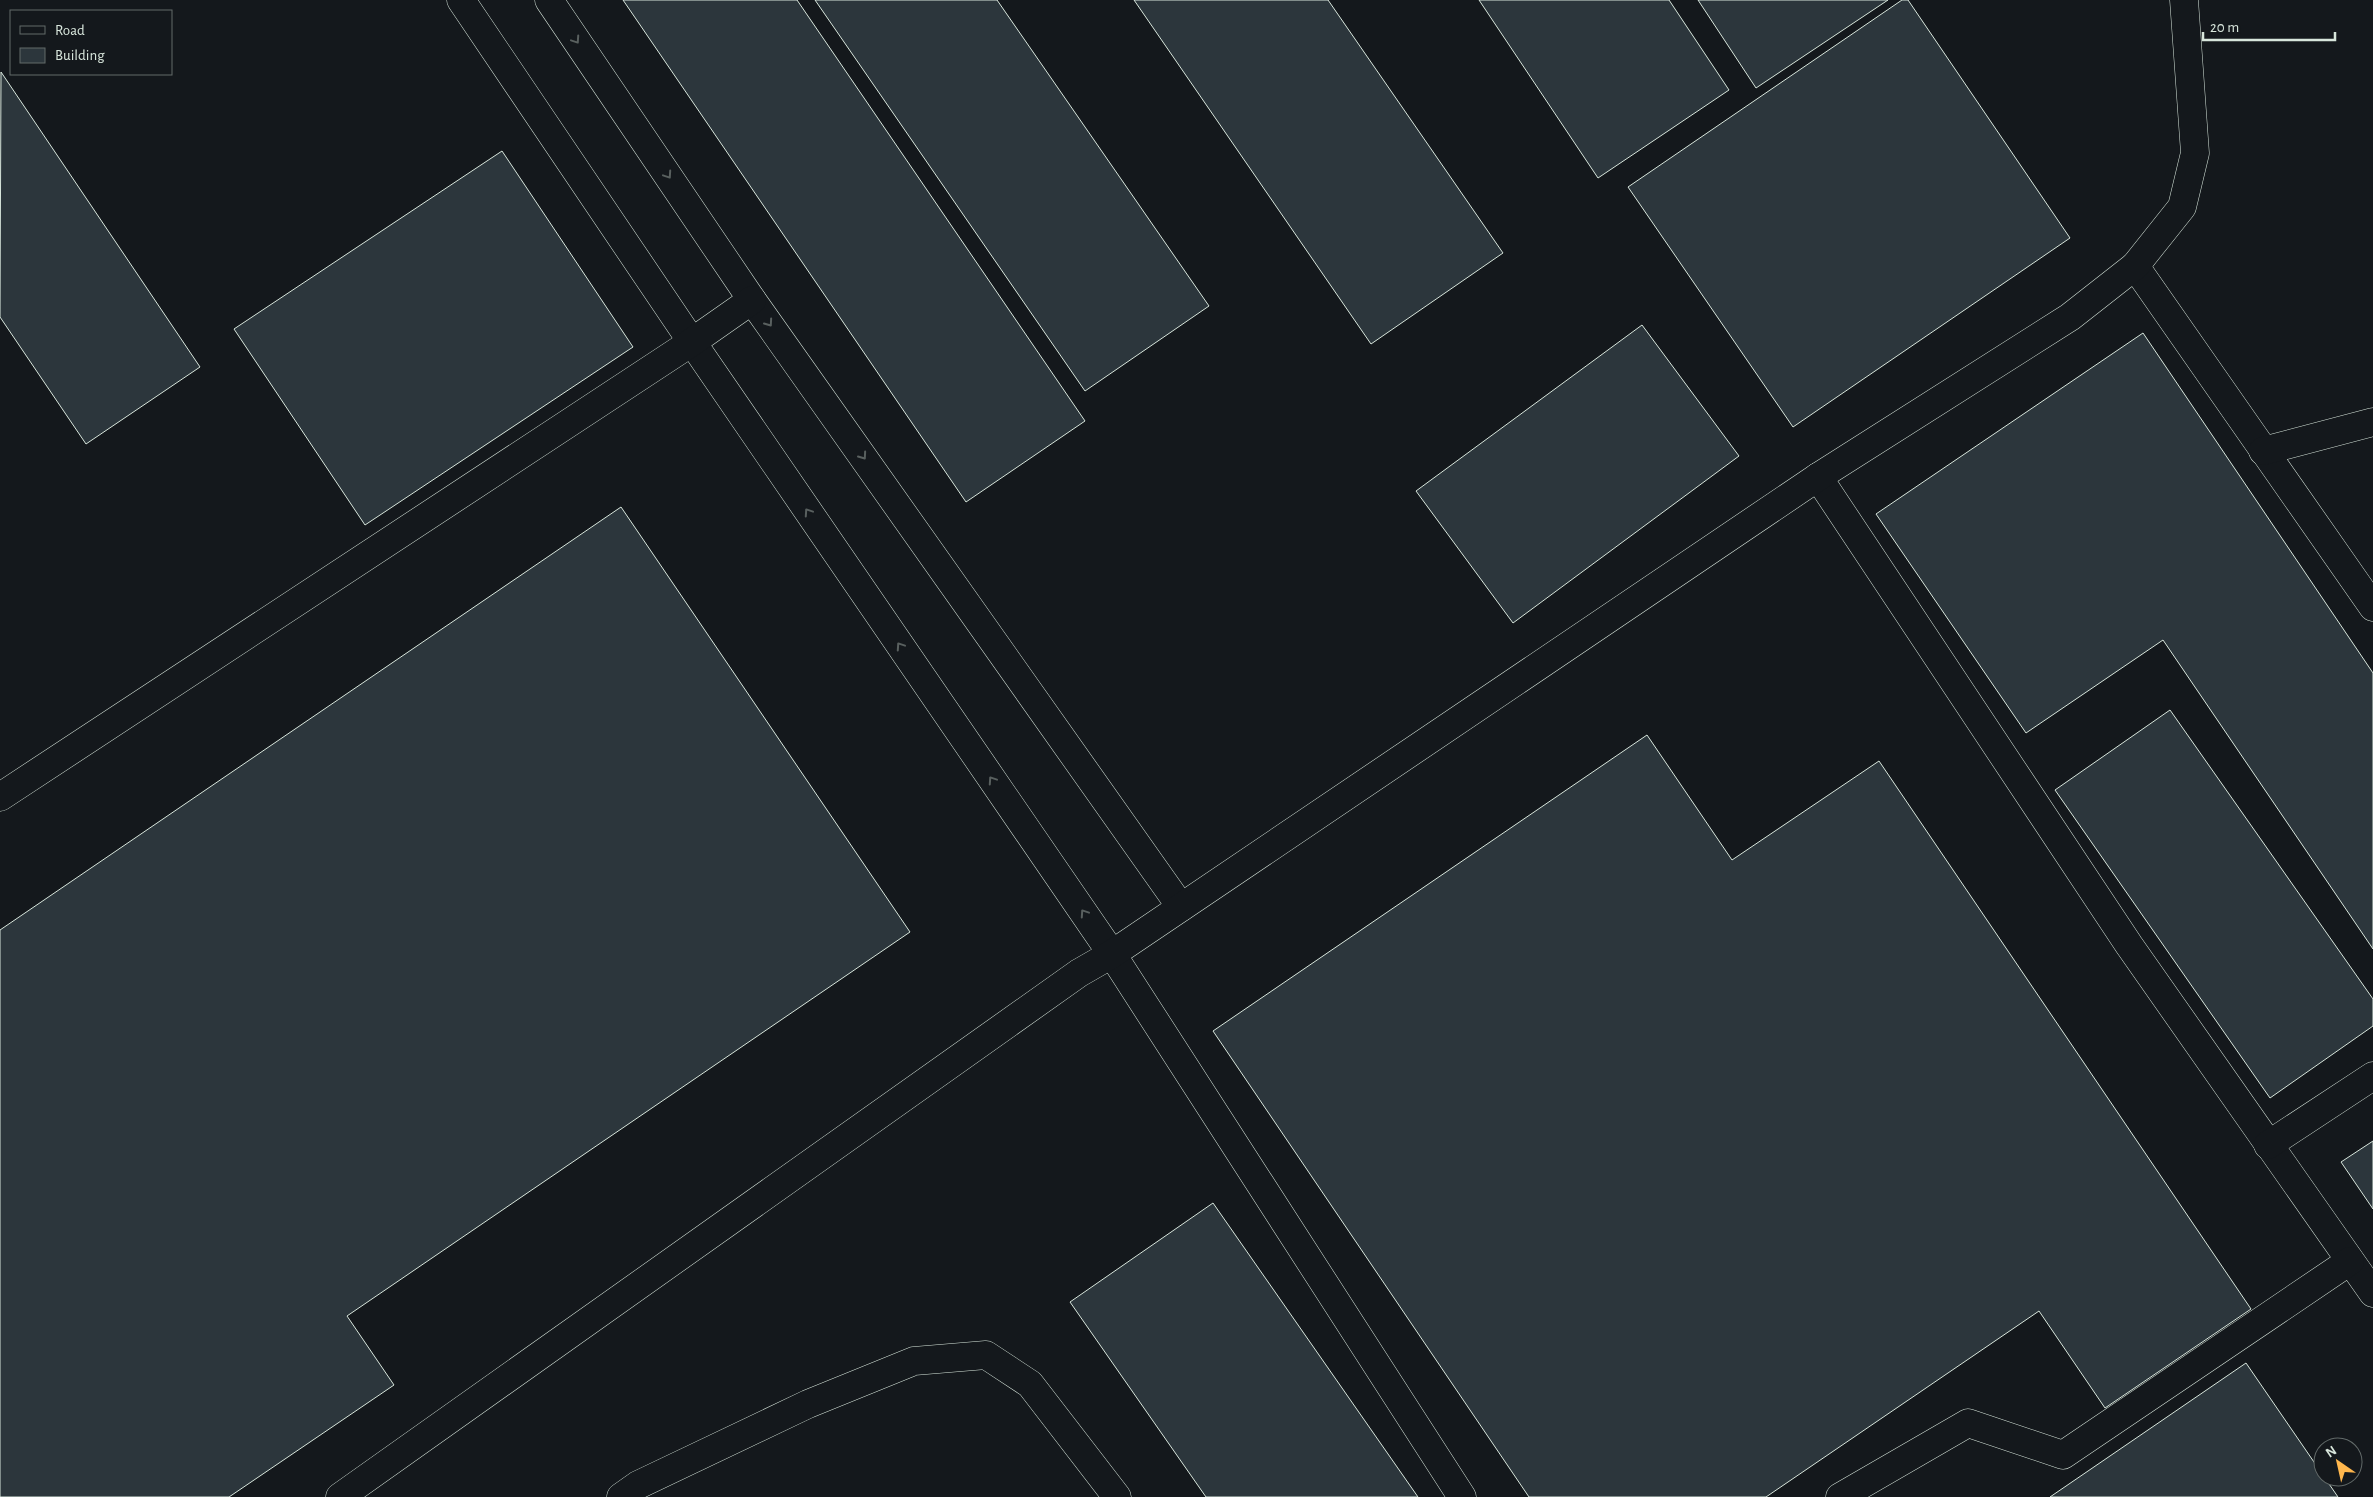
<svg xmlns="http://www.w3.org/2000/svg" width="2373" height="1497" font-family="'Alegreya Sans',sans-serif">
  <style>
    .building { fill: #2c363c; stroke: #d8e6dc }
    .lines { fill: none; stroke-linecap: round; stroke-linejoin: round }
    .minor-casing { stroke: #d8e6dc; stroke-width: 29 }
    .minor { stroke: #14181c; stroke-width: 28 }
    .oneway { stroke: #59605f }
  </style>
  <rect width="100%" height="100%" fill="#14181c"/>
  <g class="building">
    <path d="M 623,0 L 797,0 L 1085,421 L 966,502 Z"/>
    <path d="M 815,0 L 997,0 L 1209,306 L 1085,391 Z"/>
    <path d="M 1134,0 L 1328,0 L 1503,253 L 1371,344 Z"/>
    <path d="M 1479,0 L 1669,0 L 1729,90 L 1598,178 Z"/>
    <path d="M 1698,0 L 1888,0 L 1756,88 Z"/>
    <path d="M 1902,0 L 1908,0 L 2070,238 L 1793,427 L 1628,187 Z"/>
    <path d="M 1,72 L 200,367 L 86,444 L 0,317 Z"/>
    <path d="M 502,151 L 633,347 L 365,525 L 234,329 Z"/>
    <path d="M 1642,325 L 1739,456 L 1513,623 L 1416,491 Z"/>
    <path d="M 2143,333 L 2373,673 L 2373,949 L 2163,640 L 2026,733 L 1876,514 Z"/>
    <path d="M 621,507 L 910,932 L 347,1316 L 394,1385 L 229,1497 L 0,1497 L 0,930 Z"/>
    <path d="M 2170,710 L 2373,999 L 2373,1026 L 2270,1098 L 2055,790 Z"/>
    <path d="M 1647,735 L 1732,860 L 1879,761 L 2251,1309 L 2105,1408 L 2039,1311 L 1766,1497 L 1529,1497 L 1213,1031 Z"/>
    <path d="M 2373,1141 L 2373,1209 L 2341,1162 Z"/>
    <path d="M 1213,1203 L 1418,1497 L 1206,1497 L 1070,1302 Z"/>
    <path d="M 2246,1363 L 2338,1497 L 2050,1497 Z"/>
  </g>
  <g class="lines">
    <defs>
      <g id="minor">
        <path d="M 461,0 L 692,342 L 1112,954 L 1462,1497"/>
        <path d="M 549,0 L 752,300 L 1181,907"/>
        <path d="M 2135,266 L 2373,607"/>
        <path d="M 2263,451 L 2373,422"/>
        <path d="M 1818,477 L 2129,945 L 2373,1293"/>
        <path d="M 0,797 L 692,342 L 752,300"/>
        <path d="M 2268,1145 L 2373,1076"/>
        <path d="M 340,1497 L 1079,973 L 1112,954 L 1818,477 L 2070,317 L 2135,266 L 2182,207 L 2195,153 L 2184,0"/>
        <path d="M 621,1497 L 638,1485 L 808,1404 L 914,1361 L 986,1355 L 1030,1384 L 1117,1497"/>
        <path d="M 1840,1497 L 1968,1423 L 2063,1455 L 2350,1261"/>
      </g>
    </defs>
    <use href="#minor" class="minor-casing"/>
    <use href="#minor" class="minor"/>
  </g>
  <defs><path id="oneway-chevron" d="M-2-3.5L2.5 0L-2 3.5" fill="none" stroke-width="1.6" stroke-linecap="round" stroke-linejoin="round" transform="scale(1.25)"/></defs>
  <g class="oneway">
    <use href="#oneway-chevron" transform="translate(576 40) rotate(56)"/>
    <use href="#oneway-chevron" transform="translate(668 175) rotate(56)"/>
    <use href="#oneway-chevron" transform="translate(769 323) rotate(55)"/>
    <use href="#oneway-chevron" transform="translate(863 456) rotate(55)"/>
    <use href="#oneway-chevron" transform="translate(808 512) rotate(-124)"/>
    <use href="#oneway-chevron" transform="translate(900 646) rotate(-124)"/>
    <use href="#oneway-chevron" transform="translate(992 780) rotate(-124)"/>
    <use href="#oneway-chevron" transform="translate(1084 913) rotate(-124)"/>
  </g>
  <rect x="10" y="10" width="162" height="65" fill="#14181c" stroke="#626a69"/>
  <rect x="20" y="26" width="25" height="8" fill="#14181c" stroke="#626a69"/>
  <text x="55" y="35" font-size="15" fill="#d8e6dc">Road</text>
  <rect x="20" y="48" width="25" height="15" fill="#2c363c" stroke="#626a69"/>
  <text x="55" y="60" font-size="15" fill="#d8e6dc">Building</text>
  <g transform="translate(2338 1462) rotate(326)"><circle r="24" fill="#14181c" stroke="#626a69"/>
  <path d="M0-4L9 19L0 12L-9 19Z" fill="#ffb74d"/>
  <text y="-8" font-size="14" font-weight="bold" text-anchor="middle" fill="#d8e6dc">N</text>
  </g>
  <path d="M2203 32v8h132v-8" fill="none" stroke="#d8e6dc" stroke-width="2.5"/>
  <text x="2210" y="32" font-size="15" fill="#d8e6dc" stroke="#14181c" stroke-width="4" paint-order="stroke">20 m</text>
</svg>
